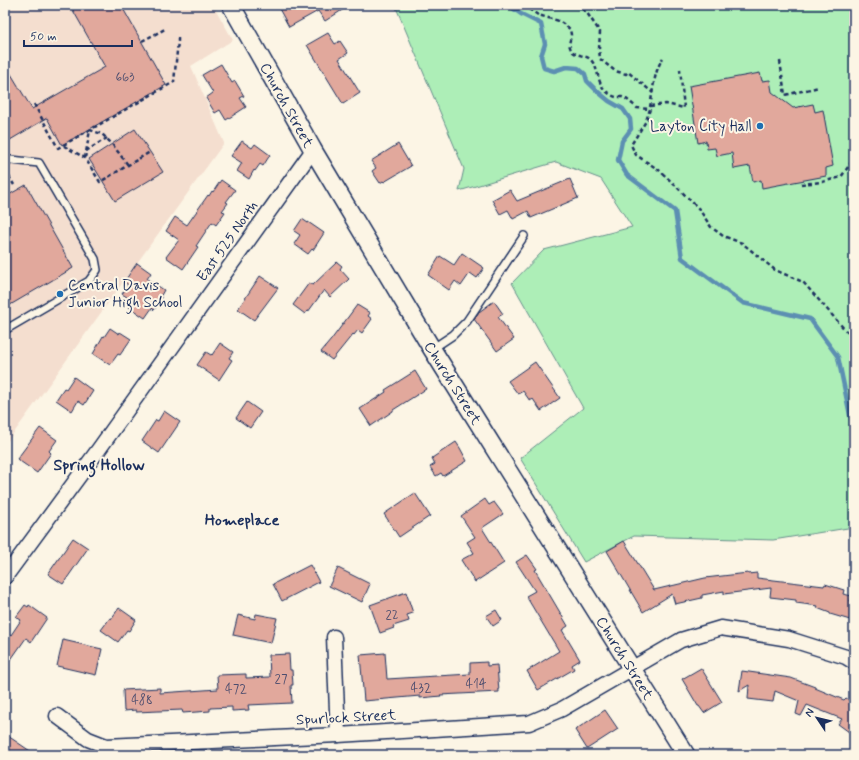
<svg xmlns="http://www.w3.org/2000/svg" width="859" height="760" font-family="Mynerve,sans-serif">
  <style>
    .built { fill: #f4decf }
    .green { fill: #adeeb7; stroke: #648e8a }
    .lines { fill: none; stroke-linecap: round; stroke-linejoin: round }
    .stream { stroke: #5c8fb2; stroke-width: 4.5 }
    .building { fill: #e1a89c; stroke: #1b2f5e }
    .service-casing { stroke: #1b2f5e; stroke-width: 10 }
    .minor-casing { stroke: #1b2f5e; stroke-width: 17 }
    .tertiary-casing { stroke: #1b2f5e; stroke-width: 20 }
    .path { stroke: #1b2f5e; stroke-width: 2.5; stroke-dasharray: 4 3; stroke-linecap: butt }
    .service { stroke: #fcf5e5; stroke-width: 7 }
    .minor { stroke: #fcf5e5; stroke-width: 14 }
    .tertiary { stroke: #fcf5e5; stroke-width: 17 }
    .poi-dot { fill: #1f6fb2; stroke: #fcf5e5; stroke-width: 1.5 }
    .labels { text-anchor: middle; stroke-width: 4; stroke-linejoin: round; paint-order: stroke }
    .number-label { font-size: 13px; fill: #4c4d6e }
    .street-label { font-size: 15px; fill: #1b2f5e; stroke: #fcf5e5 }
    .poi-label { font-size: 15px; fill: #1b2f5e; stroke: #fcf5e5; text-anchor: end }
    .neighbourhood-label { font-size: 16px; font-weight: bold; fill: #1b2f5e; stroke: #fcf5e5 }
  </style>
  <rect width="100%" height="100%" fill="#fcf5e5"/>
  <filter id="ink" filterUnits="userSpaceOnUse"><feTurbulence type="fractalNoise" baseFrequency=".025" numOctaves="2"/><feDisplacementMap in="SourceGraphic" scale="8" xChannelSelector="R" yChannelSelector="G"/><feConvolveMatrix kernelMatrix="1 2 1 2 8 2 1 2 1" color-interpolation-filters="sRGB"/></filter>
  <g filter="url(#ink)">
    <path class="built" d="M 5,5 L 213,5 L 233,40 L 191,66 L 224,143 L 5,445 Z"/>
    <path class="green" d="M 395,5 L 854,5 L 854,527 L 773,540 L 634,536 L 584,562 L 520,458 L 583,408 L 512,283 L 544,250 L 632,227 L 601,179 L 556,162 L 459,191 L 464,169 Z"/>
    <g class="lines">
      <path class="stream" d="M 508,5 L 521,14 L 541,24 L 545,44 L 541,56 L 544,68 L 554,71 L 566,67 L 578,68 L 585,74 L 587,81 L 597,91 L 609,101 L 623,109 L 630,119 L 631,129 L 622,141 L 618,160 L 627,175 L 675,211 L 682,258 L 743,303 L 810,319 L 838,357 L 850,415 L 854,425"/>
    </g>
    <g class="building">
      <path d="M 70,5 L 121,5 L 166,85 L 62,145 L 47,118 L 5,143 L 5,64 L 32,109 L 105,67 Z"/>
      <path d="M 277,5 L 350,5 L 325,21 L 318,11 L 289,27 Z"/>
      <path d="M 328,33 L 335,44 L 340,41 L 348,53 L 339,59 L 360,93 L 343,104 L 307,45 Z"/>
      <path d="M 221,64 L 232,83 L 235,81 L 244,96 L 240,98 L 246,107 L 226,120 L 220,110 L 215,113 L 206,98 L 213,93 L 202,75 Z"/>
      <path d="M 760,73 L 762,81 L 770,80 L 772,92 L 793,108 L 813,104 L 815,112 L 823,110 L 833,166 L 826,168 L 826,176 L 762,188 L 761,180 L 753,182 L 750,166 L 734,169 L 732,153 L 717,156 L 715,148 L 707,149 L 706,141 L 698,143 L 689,86 Z"/>
      <path d="M 135,129 L 163,172 L 115,201 L 89,159 Z"/>
      <path d="M 242,141 L 252,148 L 255,144 L 270,155 L 263,166 L 260,164 L 255,171 L 254,170 L 249,179 L 237,171 L 242,163 L 231,156 Z"/>
      <path d="M 398,144 L 411,166 L 384,182 L 383,181 L 380,183 L 372,171 L 376,168 L 371,161 Z"/>
      <path d="M 570,179 L 578,198 L 531,218 L 528,211 L 513,219 L 508,210 L 500,214 L 492,200 L 510,190 L 517,201 Z"/>
      <path d="M 221,180 L 235,190 L 226,202 L 228,203 L 222,211 L 225,212 L 216,225 L 212,222 L 196,246 L 198,247 L 183,269 L 166,257 L 179,240 L 166,231 L 175,217 L 187,225 L 208,195 L 209,196 L 212,191 L 213,192 Z"/>
      <path d="M 26,185 L 73,268 L 5,308 L 5,197 Z"/>
      <path d="M 302,219 L 308,223 L 308,222 L 324,233 L 313,250 L 312,249 L 308,254 L 294,244 L 300,235 L 294,231 Z"/>
      <path d="M 462,253 L 484,268 L 477,278 L 470,273 L 461,286 L 455,281 L 449,290 L 428,275 L 440,256 L 454,265 Z"/>
      <path d="M 337,262 L 342,266 L 340,269 L 349,279 L 330,297 L 324,290 L 308,312 L 307,311 L 305,314 L 293,305 L 309,283 L 313,285 Z"/>
      <path d="M 137,263 L 151,273 L 147,279 L 164,290 L 160,297 L 162,298 L 154,310 L 152,308 L 145,318 L 129,307 L 133,301 L 122,294 L 128,285 L 124,282 Z"/>
      <path d="M 260,276 L 278,288 L 254,320 L 238,309 Z"/>
      <path d="M 494,301 L 503,314 L 498,317 L 514,339 L 497,351 L 474,319 L 479,312 Z"/>
      <path d="M 357,305 L 370,313 L 368,316 L 372,319 L 362,333 L 358,330 L 354,335 L 353,334 L 332,360 L 321,352 L 331,340 Z"/>
      <path d="M 110,328 L 119,334 L 120,332 L 131,339 L 120,355 L 118,354 L 110,365 L 93,354 L 103,336 L 104,337 Z"/>
      <path d="M 220,343 L 233,352 L 229,358 L 232,360 L 219,380 L 197,365 L 206,352 L 211,355 L 212,354 L 212,355 Z"/>
      <path d="M 535,362 L 560,398 L 541,411 L 533,399 L 530,401 L 523,391 L 518,394 L 508,381 Z"/>
      <path d="M 415,371 L 426,389 L 393,410 L 393,411 L 371,426 L 360,409 L 386,392 L 385,390 Z"/>
      <path d="M 74,377 L 93,391 L 84,405 L 78,401 L 72,411 L 56,400 L 64,388 L 66,389 Z"/>
      <path d="M 247,402 L 261,412 L 250,428 L 236,418 Z"/>
      <path d="M 164,411 L 180,422 L 159,453 L 142,441 L 156,420 L 158,421 Z"/>
      <path d="M 40,428 L 57,440 L 49,451 L 51,453 L 37,473 L 17,459 Z"/>
      <path d="M 456,442 L 460,448 L 467,461 L 443,476 L 441,473 L 436,476 L 430,467 L 435,464 L 432,458 Z"/>
      <path d="M 415,493 L 430,516 L 399,537 L 384,514 Z"/>
      <path d="M 485,499 L 489,505 L 494,502 L 503,514 L 482,528 L 504,563 L 475,582 L 461,560 L 474,553 L 467,542 L 475,537 L 461,516 Z"/>
      <path d="M 73,538 L 88,548 L 63,584 L 48,574 Z"/>
      <path d="M 624,541 L 654,590 L 705,578 L 748,573 L 748,574 L 757,573 L 757,578 L 824,586 L 825,584 L 844,590 L 843,594 L 852,596 L 850,601 L 854,602 L 854,609 L 850,620 L 830,614 L 830,613 L 817,608 L 818,606 L 796,603 L 796,600 L 770,597 L 771,588 L 724,594 L 724,591 L 702,595 L 702,598 L 675,604 L 672,594 L 643,612 L 607,551 Z"/>
      <path d="M 527,555 L 537,569 L 535,570 L 568,626 L 562,630 L 580,660 L 572,665 L 574,669 L 538,690 L 527,671 L 559,651 L 526,596 L 535,591 L 516,562 Z"/>
      <path d="M 310,565 L 319,582 L 282,601 L 273,584 Z"/>
      <path d="M 338,568 L 370,584 L 362,602 L 329,586 Z"/>
      <path d="M 406,592 L 413,613 L 407,615 L 409,621 L 393,626 L 394,628 L 380,633 L 370,605 Z"/>
      <path d="M 25,605 L 28,607 L 29,605 L 47,618 L 31,642 L 26,638 L 5,668 L 5,644 L 21,620 L 16,617 Z"/>
      <path d="M 119,608 L 136,620 L 129,631 L 127,630 L 118,642 L 101,630 L 110,618 L 111,619 Z"/>
      <path d="M 496,610 L 502,620 L 493,626 L 486,616 Z"/>
      <path d="M 256,614 L 277,618 L 271,643 L 233,635 L 238,615 L 255,619 Z"/>
      <path d="M 63,640 L 102,649 L 96,675 L 57,666 Z"/>
      <path d="M 385,653 L 387,679 L 470,674 L 470,663 L 487,662 L 487,666 L 497,665 L 499,692 L 440,695 L 441,696 L 420,698 L 420,696 L 364,701 L 360,655 Z"/>
      <path d="M 289,654 L 290,670 L 292,670 L 293,685 L 291,685 L 292,703 L 248,705 L 249,710 L 232,711 L 232,707 L 210,708 L 210,711 L 183,713 L 182,710 L 136,712 L 136,710 L 124,711 L 123,690 L 160,688 L 160,693 L 218,689 L 217,675 L 246,674 L 246,678 L 270,677 L 269,655 Z"/>
      <path d="M 701,668 L 722,702 L 704,713 L 699,706 L 698,706 L 682,679 Z"/>
      <path d="M 742,671 L 791,678 L 815,687 L 815,688 L 844,700 L 846,698 L 854,703 L 854,725 L 849,732 L 838,724 L 842,719 L 807,705 L 801,716 L 796,714 L 799,701 L 775,691 L 773,702 L 748,699 L 749,685 L 739,691 Z"/>
      <path d="M 605,710 L 618,729 L 587,749 L 575,730 Z"/>
      <path d="M 5,734 L 36,755 L 5,755 Z"/>
    </g>
    <g class="lines">
      <defs>
        <g id="service">
          <path d="M 5,330 L 89,281 L 97,270 L 95,259 L 39,163 L 11,160"/>
          <path d="M 432,349 L 453,335 L 467,321 L 524,236"/>
        </g>
        <g id="minor">
          <path d="M 5,577 L 99,449 L 313,150"/>
          <path d="M 334,637 L 338,735"/>
          <path d="M 57,716 L 88,739 L 106,746 L 338,735 L 529,723 L 562,709 L 681,640 L 721,628 L 789,639 L 846,657 L 854,662"/>
        </g>
        <path id="tertiary" d="M 231,5 L 313,150 L 432,349 L 686,755"/>
      </defs>
      <use href="#service" class="service-casing"/>
      <use href="#minor" class="minor-casing"/>
      <use href="#tertiary" class="tertiary-casing"/>
      <g class="path">
        <path d="M 523,5 L 538,15 L 559,21 L 570,29 C 570,31 571,33 571,35 C 571,39 568,43 570,47 C 573,57 584,54 590,59 C 600,69 596,81 605,90 C 608,93 612,96 616,97 C 618,97 620,97 622,97 C 628,99 632,104 637,108 L 650,109 L 646,121 L 631,145 L 636,155 L 659,170 L 680,190 L 699,209 L 711,227 L 723,236 L 742,243 L 775,270 L 803,282 L 854,340"/>
        <path d="M 577,5 L 587,13 L 600,32 L 599,49 L 600,59 L 615,71 L 626,74 L 628,72 L 653,93"/>
        <path d="M 142,41 L 165,29"/>
        <path d="M 780,61 L 785,95 L 819,87"/>
        <path d="M 34,104 L 58,148 L 174,82 L 178,41 L 178,35"/>
        <path d="M 650,106 L 666,104 L 684,108 L 680,69"/>
        <path d="M 650,107 C 653,91 654,71 663,58"/>
        <path d="M 64,146 L 85,158 L 100,182 L 150,152"/>
        <path d="M 86,151 L 107,138"/>
        <path d="M 85,158 L 90,130 L 102,134 L 112,144 L 128,165"/>
        <path d="M 5,170 L 14,185"/>
        <path d="M 801,184 L 822,182 L 841,177 L 853,160 L 854,153"/>
      </g>
      <use href="#service" class="service"/>
      <use href="#minor" class="minor"/>
      <use href="#tertiary" class="tertiary"/>
    </g>
  </g>
  <g class="poi-dot">
    <circle cx="760" cy="126" r="4"/>
    <circle cx="60" cy="294" r="4"/>
  </g>
  <g class="labels">
    <g class="number-label">
      <text x="125" y="81">663</text>
      <text x="392" y="619">22</text>
      <text x="281" y="683">27</text>
      <text x="476" y="688">414</text>
      <text x="421" y="692">432</text>
      <text x="236" y="693">472</text>
      <text x="142" y="704">488</text>
    </g>
    <g class="street-label">
      <text transform="translate(287 105) rotate(61)" y="5">Church Street</text>
      <text transform="translate(227 241) rotate(-55)" y="5">East 525 North</text>
      <text transform="translate(453 383) rotate(58)" y="5">Church Street</text>
      <text transform="translate(625 658) rotate(58)" y="5">Church Street</text>
      <text transform="translate(346 717) rotate(-3)" y="5">Spurlock Street</text>
    </g>
    <g class="poi-label">
      <text x="752" y="131">Layton City Hall</text>
      <text x="68" y="290" text-anchor="start">Central Davis<tspan x="68" dy="17">Junior High School</tspan></text>
    </g>
    <g class="neighbourhood-label">
      <text x="99" y="470">Spring Hollow</text>
      <text x="242" y="525">Homeplace</text>
    </g>
  </g>
  <rect width="859" height="760" fill="none" stroke="#fcf5e5" stroke-width="20"/>
  <rect x="10" y="10" width="839" height="740" fill="none" stroke="#1b2f5e" stroke-width="1.5" filter="url(#ink)"/>
  <g transform="translate(817 718) rotate(305)" stroke="#fcf5e5" stroke-width="3" paint-order="stroke">
  <path d="M0-3L7 15L0 10L-7 15Z" fill="#1b2f5e"/>
  <text y="-6" font-size="11" font-weight="bold" text-anchor="middle" fill="#1b2f5e">N</text>
  </g>
  <path d="M24 40v6h108v-6" fill="none" stroke="#1b2f5e" stroke-width="2"/>
  <text x="30" y="40" font-size="12" fill="#1b2f5e" stroke="#fcf5e5" stroke-width="3" paint-order="stroke">50 m</text>
</svg>
